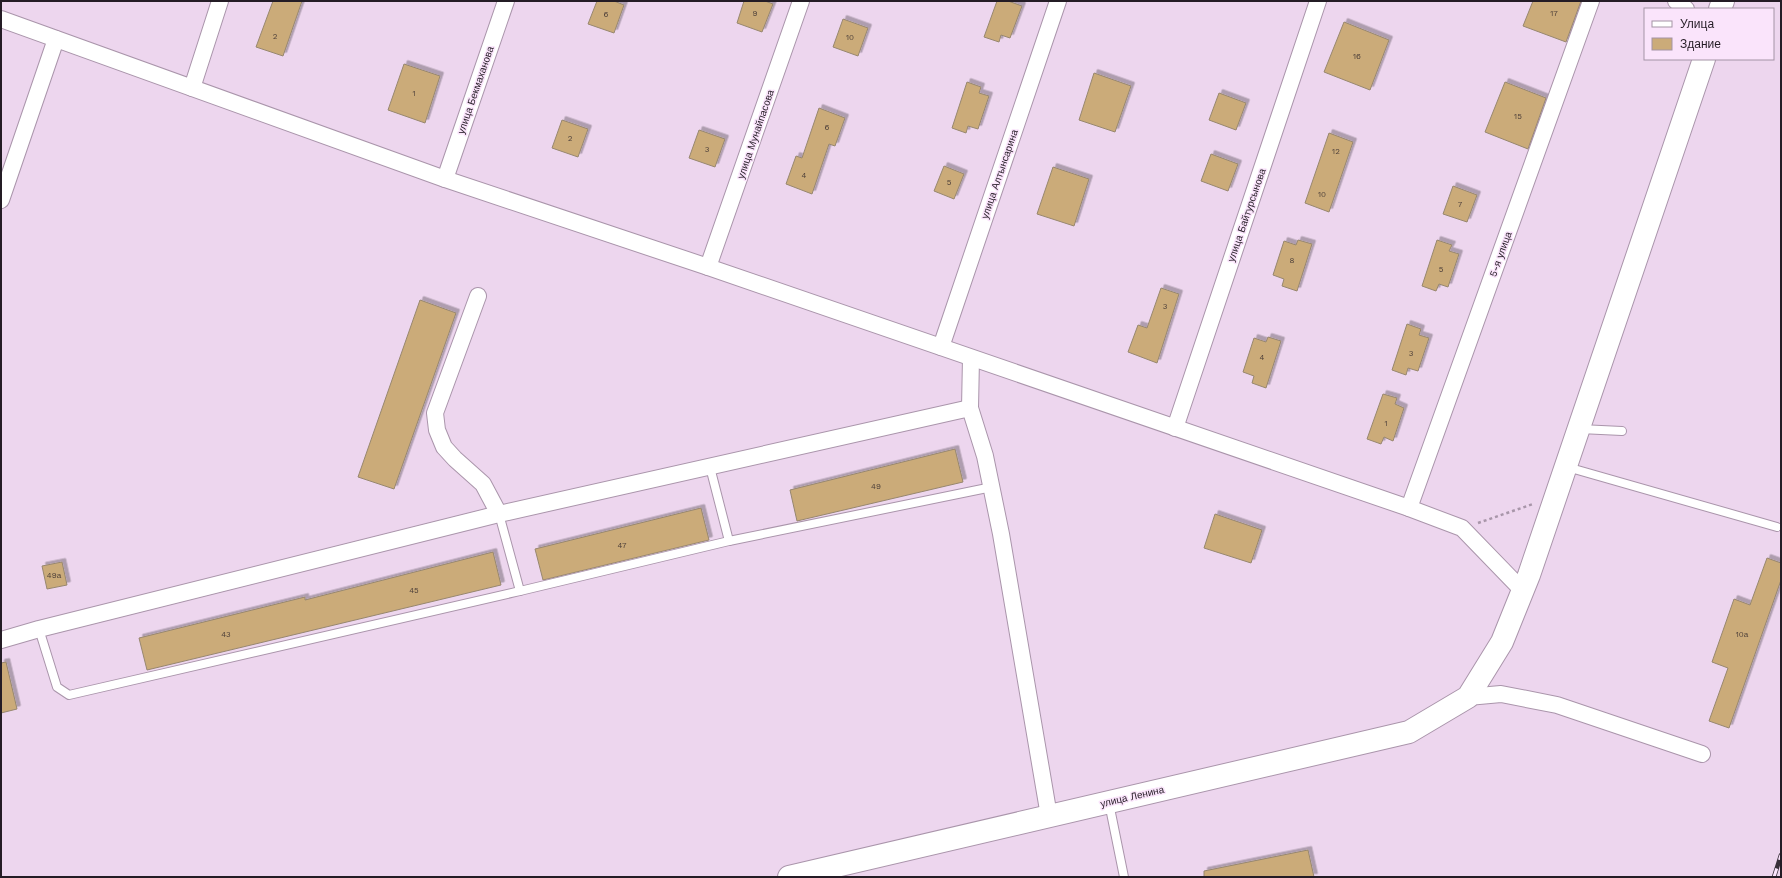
<svg xmlns="http://www.w3.org/2000/svg" width="1782" height="878" font-family="'Work Sans',sans-serif">
  <style>
    .building { fill: #cbab79; stroke: #97876f; filter: url(#shadow) }
    .lines { fill: none; stroke-linecap: round; stroke-linejoin: round }
    .lane-casing { stroke: #aa95ab; stroke-width: 10 }
    .street-casing { stroke: #aa95ab; stroke-width: 18 }
    .secondary-casing { stroke: #aa95ab; stroke-width: 24 }
    .path { stroke: #a896a9; stroke-width: 2.5; stroke-dasharray: 3 3; stroke-linecap: butt }
    .lane { stroke: #fff; stroke-width: 8 }
    .street { stroke: #fff; stroke-width: 16 }
    .secondary { stroke: #fff; stroke-width: 22 }
    .rail-casing { stroke: #382f39; stroke-width: 4.5 }
    .rail { stroke: #fae4fb; stroke-width: 3; stroke-dasharray: 9; stroke-linecap: butt }
    .labels { text-anchor: middle; stroke-width: 3; stroke-linejoin: round; paint-order: stroke }
    .number-label { font-size: 8px; fill: #4e403a }
    .street-label { font-size: 10px; fill: #241c25; stroke: #fae4fb }
  </style>
  <defs>
    <filter id="shadow"><feDropShadow dx="3.5" dy="-3.5" stdDeviation="0" flood-color="#0004"/></filter>
  </defs>
  <rect width="100%" height="100%" fill="#edd6ee"/>
  <g class="building">
    <path d="M 273,1 L 302,1 L 283,56 L 256,47 Z"/>
    <path d="M 597,1 L 614,1 L 624,5 L 614,33 L 588,24 Z"/>
    <path d="M 744,1 L 765,1 L 773,4 L 762,32 L 737,23 Z"/>
    <path d="M 997,1 L 1008,1 L 1022,6 L 1010,38 L 1001,35 L 999,42 L 984,37 Z"/>
    <path d="M 1533,1 L 1581,1 L 1566,42 L 1523,26 Z"/>
    <path d="M 843,19 L 868,28 L 858,56 L 833,47 Z"/>
    <path d="M 1344,22 L 1389,40 L 1370,90 L 1324,72 Z"/>
    <path d="M 404,64 L 440,76 L 425,123 L 388,110 Z"/>
    <path d="M 1094,73 L 1131,86 L 1115,132 L 1079,120 Z"/>
    <path d="M 967,82 L 981,87 L 979,93 L 989,96 L 978,129 L 968,126 L 966,133 L 952,128 Z"/>
    <path d="M 1505,82 L 1546,98 L 1528,149 L 1485,132 Z"/>
    <path d="M 1219,93 L 1246,103 L 1236,130 L 1209,120 Z"/>
    <path d="M 819,108 L 845,118 L 835,146 L 829,144 L 812,194 L 786,184 L 796,156 L 802,158 Z"/>
    <path d="M 562,120 L 588,129 L 578,157 L 552,148 Z"/>
    <path d="M 699,130 L 725,139 L 715,167 L 689,158 Z"/>
    <path d="M 1329,133 L 1353,142 L 1329,212 L 1305,203 Z"/>
    <path d="M 1211,154 L 1238,164 L 1228,191 L 1201,181 Z"/>
    <path d="M 944,166 L 964,174 L 954,199 L 934,191 Z"/>
    <path d="M 1053,167 L 1089,179 L 1074,226 L 1037,214 Z"/>
    <path d="M 1453,186 L 1477,195 L 1467,222 L 1443,214 Z"/>
    <path d="M 1298,240 L 1312,244 L 1297,291 L 1282,286 L 1284,279 L 1273,275 L 1284,241 L 1296,245 Z"/>
    <path d="M 1437,240 L 1452,245 L 1449,251 L 1459,254 L 1448,287 L 1439,284 L 1436,291 L 1422,286 Z"/>
    <path d="M 1161,288 L 1179,294 L 1157,363 L 1128,352 L 1138,325 L 1147,328 Z"/>
    <path d="M 420,300 L 456,313 L 394,489 L 358,477 Z"/>
    <path d="M 1407,324 L 1421,329 L 1419,335 L 1429,338 L 1418,371 L 1408,368 L 1406,375 L 1392,370 Z"/>
    <path d="M 1268,337 L 1281,341 L 1266,388 L 1252,383 L 1254,376 L 1243,372 L 1254,338 L 1266,342 Z"/>
    <path d="M 1383,394 L 1397,398 L 1395,404 L 1404,408 L 1393,441 L 1384,437 L 1381,444 L 1367,439 Z"/>
    <path d="M 955,449 L 963,482 L 797,521 L 790,490 Z"/>
    <path d="M 701,508 L 709,540 L 543,580 L 535,549 Z"/>
    <path d="M 1215,514 L 1262,530 L 1251,563 L 1204,548 Z"/>
    <path d="M 493,552 L 501,585 L 147,670 L 139,638 L 305,597 L 305,600 Z"/>
    <path d="M 1767,558 L 1781,563 L 1781,580 L 1729,728 L 1709,721 L 1728,668 L 1712,662 L 1734,599 L 1750,605 Z"/>
    <path d="M 62,562 L 67,585 L 47,589 L 42,566 Z"/>
    <path d="M 6,662 L 17,709 L 1,713 L 1,663 Z"/>
    <path d="M 1308,850 L 1314,877 L 1204,877 L 1204,871 Z"/>
  </g>
  <g class="lines">
    <defs>
      <g id="lane">
        <path d="M 1580,429 L 1622,431"/>
        <path d="M 710,467 L 729,541"/>
        <path d="M 1567,467 L 1777,527"/>
        <path d="M 499,514 L 520,591"/>
        <path d="M 39,629 L 57,687 L 69,695 L 520,591 L 729,541 L 992,487"/>
        <path d="M 1109,803 L 1124,877"/>
      </g>
      <g id="street">
        <path d="M 1676,1 L 1686,9"/>
        <path d="M 1,19 L 445,179 L 708,267 L 1409,508 L 1462,528 L 1523,591"/>
        <path d="M 192,88 L 220,1"/>
        <path d="M 445,179 L 506,1"/>
        <path d="M 1,200 L 56,39"/>
        <path d="M 708,267 L 801,1"/>
        <path d="M 478,296 L 435,413 L 437,430 L 444,447 L 455,459 L 483,484 L 499,514"/>
        <path d="M 941,347 L 1058,1"/>
        <path d="M 971,358 L 970,408 L 985,456 L 1001,534 L 1049,816"/>
        <path d="M 1175,428 L 1318,1"/>
        <path d="M 1409,508 L 1591,1"/>
        <path d="M 1,640 L 39,629 L 499,514 L 970,408"/>
        <path d="M 1468,697 L 1501,694 L 1557,705 L 1702,754"/>
      </g>
      <g id="secondary">
        <path d="M 1720,9 L 1723,1"/>
        <path d="M 789,877 L 1409,732 L 1468,697 L 1502,642 L 1529,575 L 1704,59"/>
      </g>
    </defs>
    <use href="#lane" class="lane-casing"/>
    <use href="#street" class="street-casing"/>
    <use href="#secondary" class="secondary-casing"/>
    <path class="path" d="M 1478,523 L 1533,504"/>
    <use href="#lane" class="lane"/>
    <use href="#street" class="street"/>
    <use href="#secondary" class="secondary"/>
    <defs>
      <path id="rail" d="M 1774,877 L 1781,855"/>
    </defs>
    <use href="#rail" class="rail-casing"/>
    <use href="#rail" class="rail"/>
  </g>
  <g class="labels">
    <g class="number-label">
      <text x="755" y="16">9</text>
      <text x="1554" y="16">17</text>
      <text x="606" y="17">6</text>
      <text x="275" y="39">2</text>
      <text x="850" y="40">10</text>
      <text x="1357" y="59">16</text>
      <text x="414" y="96">1</text>
      <text x="1518" y="119">15</text>
      <text x="827" y="130">6</text>
      <text x="570" y="141">2</text>
      <text x="707" y="152">3</text>
      <text x="1336" y="154">12</text>
      <text x="804" y="178">4</text>
      <text x="949" y="185">5</text>
      <text x="1322" y="197">10</text>
      <text x="1460" y="207">7</text>
      <text x="1292" y="263">8</text>
      <text x="1441" y="272">5</text>
      <text x="1165" y="309">3</text>
      <text x="1411" y="356">3</text>
      <text x="1262" y="360">4</text>
      <text x="1386" y="426">1</text>
      <text x="876" y="489">49</text>
      <text x="622" y="548">47</text>
      <text x="54" y="578">49а</text>
      <text x="414" y="593">45</text>
      <text x="226" y="637">43</text>
      <text x="1742" y="637">10а</text>
    </g>
    <g class="street-label">
      <text transform="translate(475 90) rotate(-71)" y="4">улица Бекмаханова</text>
      <text transform="translate(755 134) rotate(-71)" y="4">улица Мунайпасова</text>
      <text transform="translate(999 174) rotate(-71)" y="4">улица Алтынсарина</text>
      <text transform="translate(1246 215) rotate(-71)" y="4">улица Байтурсынова</text>
      <text transform="translate(1500 254) rotate(-70)" y="4">5-я улица</text>
      <text transform="translate(1132 796) rotate(-13)" y="4">улица Ленина</text>
    </g>
  </g>
  <rect width="1782" height="878" fill="none" stroke="#241c25" stroke-width="4"/>
  <rect x="1644" y="8" width="130" height="52" fill="#fae4fb" stroke="#a494a5"/>
  <rect x="1652" y="21" width="20" height="6" fill="#ffffff" stroke="#a494a5"/>
  <text x="1680" y="28" font-size="12" fill="#241c25">Улица</text>
  <rect x="1652" y="38" width="20" height="12" fill="#cbab79" stroke="#a494a5"/>
  <text x="1680" y="48" font-size="12" fill="#241c25">Здание</text>
</svg>
